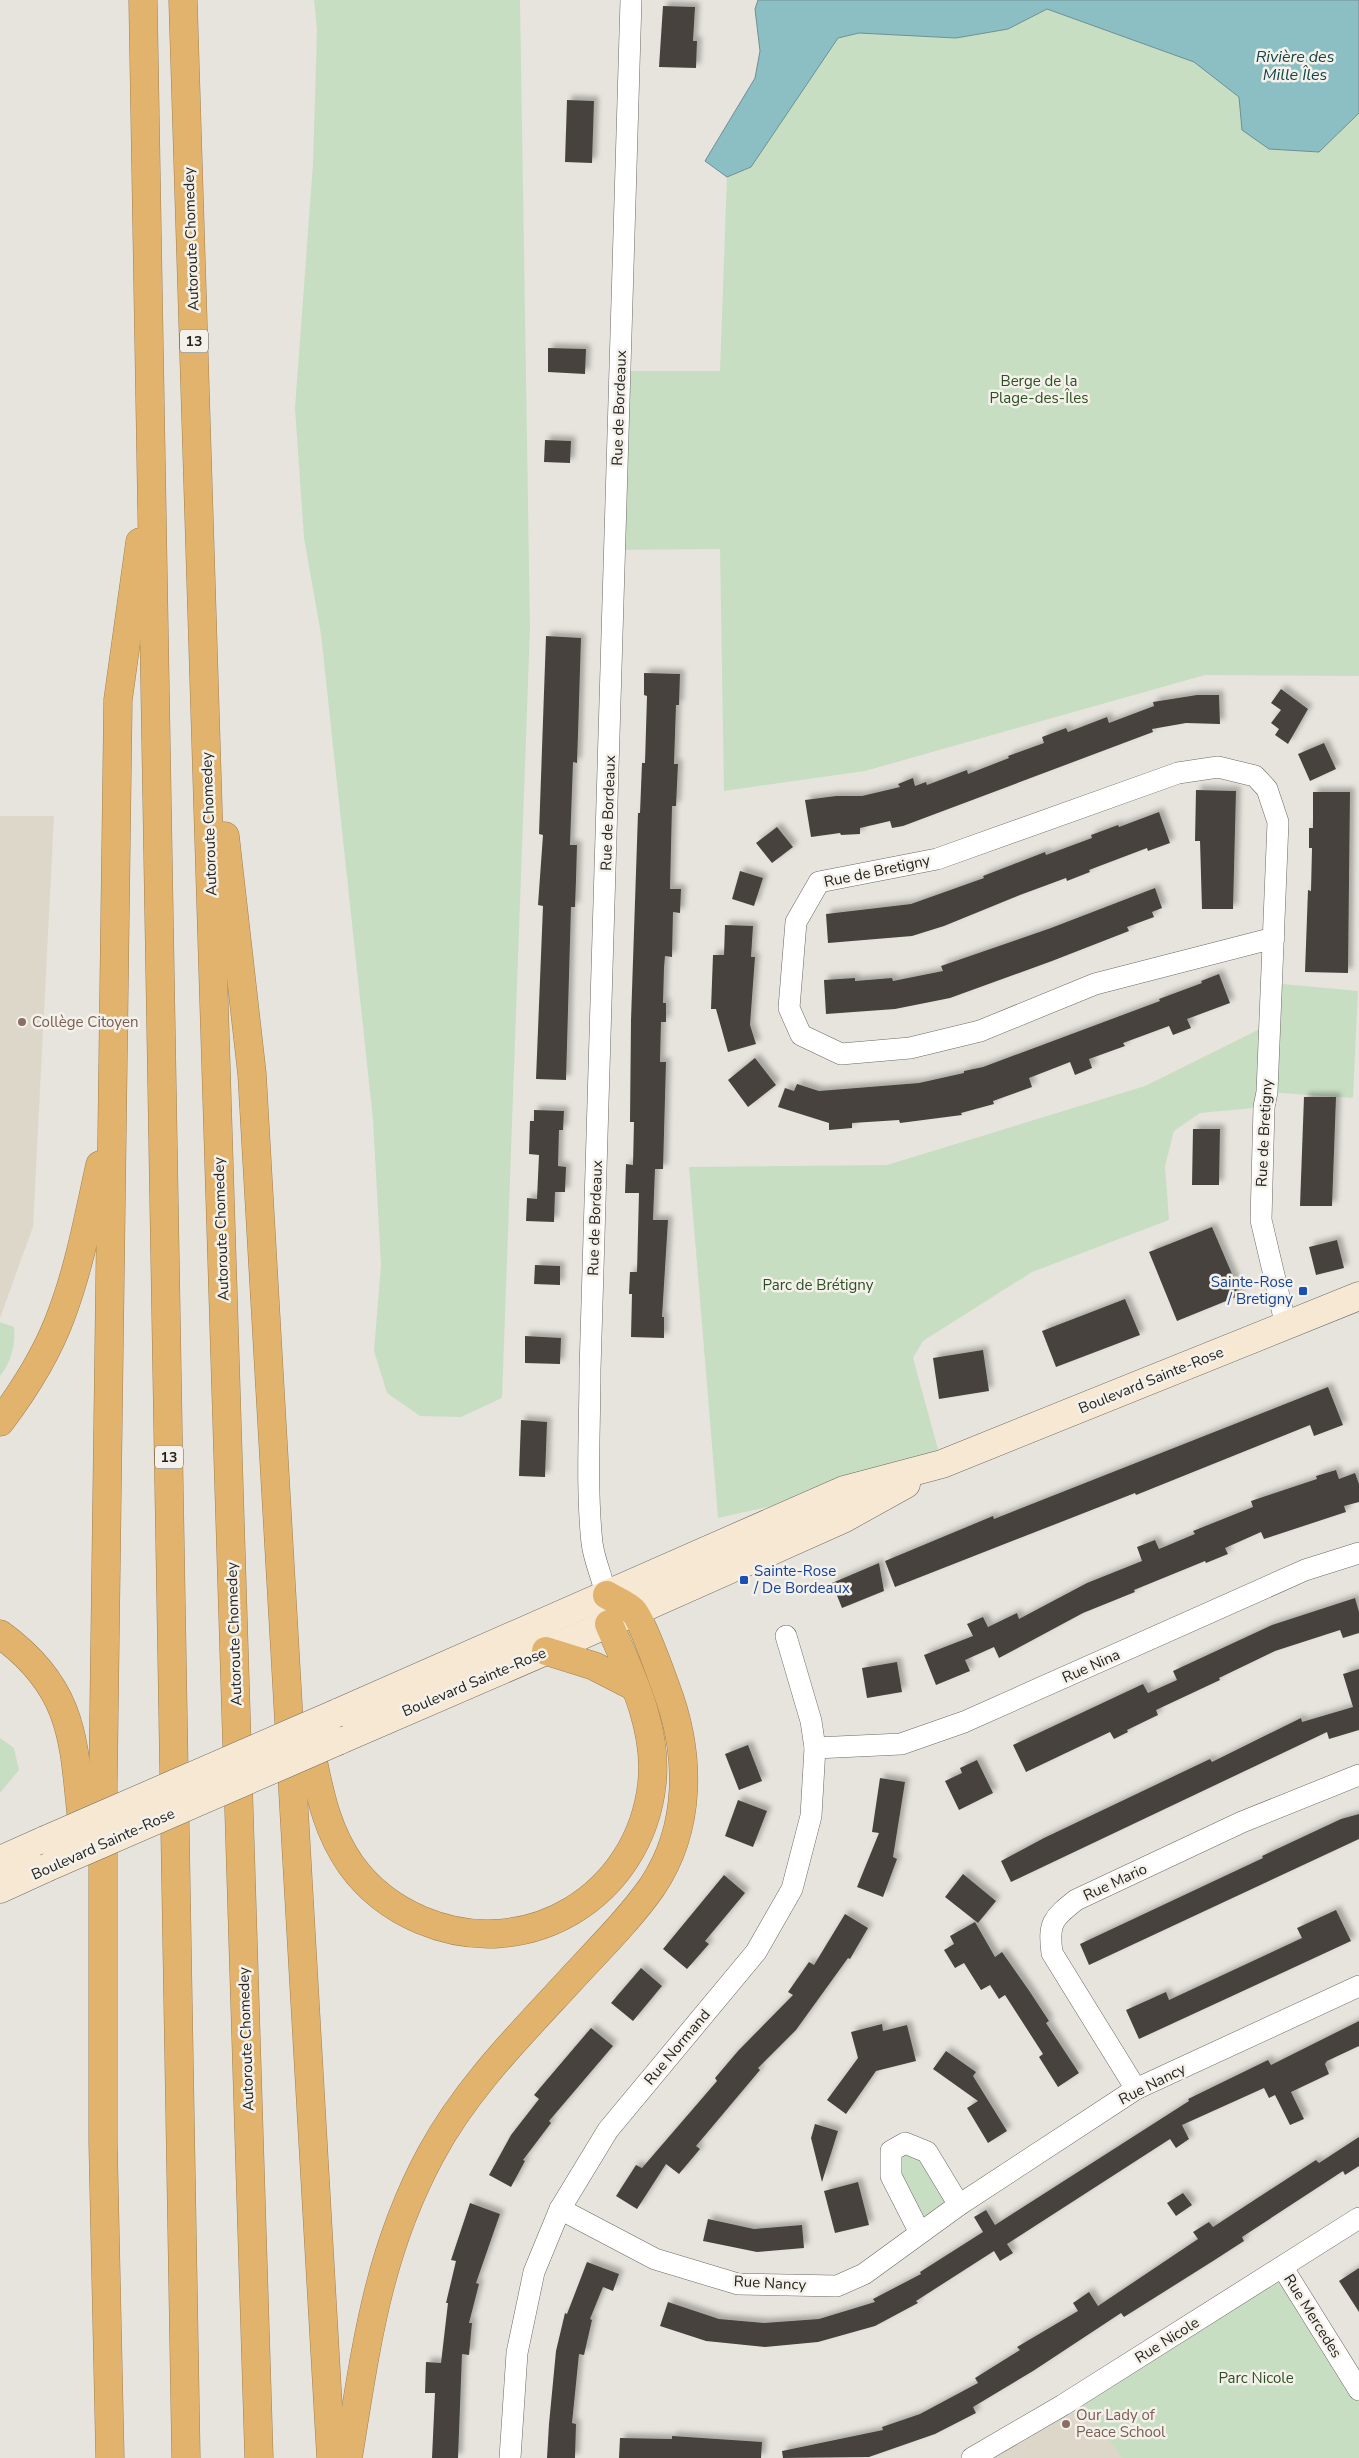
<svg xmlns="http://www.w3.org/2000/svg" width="1359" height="2458" font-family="'Nunito Sans',sans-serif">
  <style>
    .built { fill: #ddd7ca }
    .green { fill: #c8dec3 }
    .water { fill: #8cbfc4; stroke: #6d9093 }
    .building { fill: #47433e; filter: url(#shadow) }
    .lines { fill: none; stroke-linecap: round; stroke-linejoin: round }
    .street-casing { stroke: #6b6963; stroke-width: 22 }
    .secondary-casing { stroke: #6b6963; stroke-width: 29 }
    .highway-casing { stroke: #a08151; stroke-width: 29 }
    .street { stroke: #fff; stroke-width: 21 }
    .secondary { stroke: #f6e8d3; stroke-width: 28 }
    .highway { stroke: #e2b36c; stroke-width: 28 }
    .secondary-bridge-casing { stroke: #6b6963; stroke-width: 29; stroke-linecap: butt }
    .secondary-bridge { stroke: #f6e8d3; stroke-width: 28 }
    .education-dot { fill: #8d6e63; stroke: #f4f1ea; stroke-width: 2 }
    .transit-dot { fill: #1a4fb4; stroke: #f4f1ea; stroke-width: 2 }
    .labels { text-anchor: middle; stroke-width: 5; stroke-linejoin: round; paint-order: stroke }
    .shield { fill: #f4f1ea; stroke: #62615d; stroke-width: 1 }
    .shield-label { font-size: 14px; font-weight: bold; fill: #242320 }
    .street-label { font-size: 15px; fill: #242320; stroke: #f4f1ea }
    .park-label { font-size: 15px; fill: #2b5023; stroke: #f4f1ea }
    .education-label { font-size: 15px; fill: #785e54; stroke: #f4f1ea; text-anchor: start }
    .transit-label { font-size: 15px; fill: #164399; stroke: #f4f1ea; text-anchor: end }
    .water-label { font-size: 16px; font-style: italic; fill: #154448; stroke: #f4f1ea }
  </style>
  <defs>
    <filter id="shadow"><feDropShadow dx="4.5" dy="-4.5" stdDeviation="2.5" flood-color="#0004"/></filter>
  </defs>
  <rect width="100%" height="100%" fill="#e7e4dd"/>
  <g class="built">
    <path d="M 0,816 L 54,816 L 33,1227 L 0,1318 Z"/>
    <path d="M 1078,2396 L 1123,2458 L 972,2458 Z"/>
  </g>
  <g class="green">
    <path d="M 314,0 L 520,0 L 530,628 L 502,1398 L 461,1417 L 420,1416 L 387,1393 L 374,1351 L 381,1265 L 373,1120 L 321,634 L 304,538 L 295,408 L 313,164 L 317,30 Z"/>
    <path d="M 1047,9 L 1195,62 L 1239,97 L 1242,130 L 1319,152 L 1359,113 L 1359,676 L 1205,675 L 865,771 L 724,791 L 720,549 L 612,550 L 621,371 L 720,371 L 727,177 L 751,167 L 838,38 L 859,33 L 956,38 L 1008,29 Z"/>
    <path d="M 1272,983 L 1358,991 L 1353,1098 L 1267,1092 L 1264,1107 L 1200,1113 L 1174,1131 L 1165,1166 L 1169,1220 L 1032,1272 L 923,1341 L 913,1358 L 942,1464 L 844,1490 L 718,1518 L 689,1167 L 887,1165 L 1145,1086 L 1270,1024 Z"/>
    <path d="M 0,1322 L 14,1327 C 16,1344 11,1363 0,1376 Z"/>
    <path d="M 0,1738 L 14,1748 L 19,1770 L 0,1793 Z"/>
    <path d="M 905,2143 L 959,2205 L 920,2233 L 891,2151 Z"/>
    <path d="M 1283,2268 L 1359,2390 L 1359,2458 L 1122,2458 L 1078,2396 Z"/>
  </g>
  <path class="water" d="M 758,0 L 1359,0 L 1359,113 L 1319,152 L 1269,149 L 1242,130 L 1239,97 L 1194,62 L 1047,9 L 1008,29 L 956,38 L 859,33 L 838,38 L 751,167 L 727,177 L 705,161 L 755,78 L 760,51 L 755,9 Z"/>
  <g class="building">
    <path d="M 663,6 L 695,7 L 693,41 L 697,41 L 696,68 L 659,67 Z"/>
    <path d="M 567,100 L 594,101 L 592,163 L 565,162 Z"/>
    <path d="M 548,348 L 586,349 L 585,374 L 548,372 Z"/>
    <path d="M 545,440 L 571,441 L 570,463 L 544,462 Z"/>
    <path d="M 546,636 L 581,638 L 578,734 L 577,763 L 573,762 L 570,845 L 577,845 L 576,880 L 575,907 L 571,907 L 566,1080 L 536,1079 L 543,906 L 538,905 L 543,835 L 539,834 Z"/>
    <path d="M 644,673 L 680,674 L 679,705 L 676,705 L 674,764 L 678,764 L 676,806 L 672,806 L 670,889 L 681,889 L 680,913 L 673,912 L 672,957 L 665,956 L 664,968 L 663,1003 L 666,1003 L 666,1022 L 661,1022 L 660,1062 L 666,1062 L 663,1169 L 655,1169 L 653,1220 L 668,1220 L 662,1317 L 664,1317 L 664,1338 L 631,1337 L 632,1294 L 629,1294 L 630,1272 L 637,1272 L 639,1193 L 625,1193 L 626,1164 L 633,1165 L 634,1122 L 630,1122 L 631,1020 L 638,813 L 640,813 L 642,763 L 645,763 L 647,696 L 644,695 Z"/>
    <path d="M 1281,689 L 1308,709 L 1288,744 L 1275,735 L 1279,729 L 1271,723 L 1281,710 L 1271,703 Z"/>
    <path d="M 1197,695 L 1219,695 L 1220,724 L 1186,723 L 1152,729 L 1153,732 L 903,826 L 892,828 L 890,821 L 860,828 L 860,834 L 841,835 L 840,833 L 811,837 L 805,800 L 836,796 L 862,796 L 900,787 L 898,784 L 913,778 L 915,786 L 926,782 L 927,785 L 967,770 L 968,774 L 1009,758 L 1008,756 L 1044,743 L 1042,737 L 1066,728 L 1068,732 L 1107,717 L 1109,723 L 1154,706 L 1153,702 Z"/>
    <path d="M 1324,743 L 1336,769 L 1310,781 L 1298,754 Z"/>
    <path d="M 1196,790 L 1236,791 L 1233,909 L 1202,909 L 1200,841 L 1195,841 Z"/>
    <path d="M 1313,792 L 1350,792 L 1348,973 L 1305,972 L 1308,890 L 1311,891 L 1312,848 L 1309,848 L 1309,828 L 1313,828 Z"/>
    <path d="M 1159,812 L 1170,843 L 1148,851 L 1147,848 L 1089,870 L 1090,872 L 1067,881 L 1066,878 L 1020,895 L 944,926 L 912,936 L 828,943 L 826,914 L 911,904 L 984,878 L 983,876 L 1045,852 L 1046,855 L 1092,838 L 1091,835 L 1118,825 L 1119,827 Z"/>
    <path d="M 777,827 L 793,847 L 772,863 L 756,843 Z"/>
    <path d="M 740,871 L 763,878 L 754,906 L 732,899 Z"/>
    <path d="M 1155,888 L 1162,908 L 1152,912 L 1154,917 L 1127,927 L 1129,931 L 1052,961 L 950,998 L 895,1009 L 826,1014 L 824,980 L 855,978 L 855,981 L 892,978 L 893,981 L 943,971 L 941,966 L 1051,928 Z"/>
    <path d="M 725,925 L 753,926 L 751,957 L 755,957 L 750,1025 L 756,1044 L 728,1052 L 716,1009 L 711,1009 L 713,955 L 724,955 Z"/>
    <path d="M 1219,974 L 1230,1003 L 1187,1019 L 1191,1028 L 1173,1035 L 1169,1026 L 1123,1043 L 1125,1046 L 1089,1059 L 1092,1068 L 1075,1075 L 1070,1062 L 1029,1078 L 1032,1087 L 993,1101 L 994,1104 L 961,1113 L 962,1115 L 900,1123 L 899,1120 L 852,1123 L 852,1128 L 829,1130 L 829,1123 L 778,1107 L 785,1088 L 794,1091 L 797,1084 L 819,1091 L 919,1083 L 964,1073 L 964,1071 L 983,1067 L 1160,1001 L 1159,999 L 1202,983 L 1201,981 Z"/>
    <path d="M 755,1058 L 776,1085 L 748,1107 L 728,1080 Z"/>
    <path d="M 1304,1097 L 1336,1097 L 1332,1206 L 1300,1206 Z"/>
    <path d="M 534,1110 L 564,1111 L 563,1130 L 559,1130 L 558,1166 L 566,1167 L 565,1192 L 555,1192 L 554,1222 L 526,1221 L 527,1198 L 537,1199 L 539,1155 L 529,1154 L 530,1121 L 534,1121 Z"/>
    <path d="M 1193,1129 L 1220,1129 L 1219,1185 L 1192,1185 Z"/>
    <path d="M 1212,1227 L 1241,1295 L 1177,1321 L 1149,1252 Z"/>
    <path d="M 1337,1240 L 1344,1268 L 1316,1275 L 1309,1247 Z"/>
    <path d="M 535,1265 L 560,1266 L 560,1285 L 534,1284 Z"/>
    <path d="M 1125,1299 L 1140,1335 L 1056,1367 L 1042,1331 Z"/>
    <path d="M 525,1336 L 561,1338 L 560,1364 L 525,1363 Z"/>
    <path d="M 983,1350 L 989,1391 L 939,1399 L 933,1358 Z"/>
    <path d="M 1328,1387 L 1343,1425 L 1314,1436 L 1310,1425 L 1136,1495 L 1135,1493 L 895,1587 L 885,1561 L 993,1516 L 994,1519 Z"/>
    <path d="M 521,1420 L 547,1422 L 545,1477 L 519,1476 Z"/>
    <path d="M 1336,1470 L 1339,1479 L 1355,1473 L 1359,1484 L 1359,1502 L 1344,1506 L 1346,1512 L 1264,1539 L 1261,1532 L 1225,1548 L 1228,1554 L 1206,1563 L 1205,1561 L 1134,1590 L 1135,1592 L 1083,1613 L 999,1658 L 994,1647 L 965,1660 L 970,1671 L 936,1685 L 924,1655 L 973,1636 L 967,1624 L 983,1617 L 988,1627 L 1017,1613 L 1019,1619 L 1087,1583 L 1142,1561 L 1137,1547 L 1155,1540 L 1159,1549 L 1195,1534 L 1193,1531 L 1253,1507 L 1251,1501 L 1317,1479 L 1316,1476 Z"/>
    <path d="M 879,1563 L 884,1591 L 842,1608 L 832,1583 Z"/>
    <path d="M 1355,1598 L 1359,1612 L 1359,1633 L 1343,1638 L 1340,1630 L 1275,1651 L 1219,1678 L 1220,1680 L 1156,1710 L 1158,1715 L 1127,1730 L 1128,1732 L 1114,1739 L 1110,1732 L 1026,1772 L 1013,1745 L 1143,1684 L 1148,1693 L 1177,1680 L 1173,1671 L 1272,1625 Z"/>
    <path d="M 897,1662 L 902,1692 L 867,1698 L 862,1668 Z"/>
    <path d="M 1359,1669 L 1359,1730 L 1329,1739 L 1327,1732 L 1011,1882 L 1001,1861 L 1044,1838 L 1210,1759 L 1212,1762 L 1301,1718 L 1302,1722 L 1353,1707 L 1343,1674 Z"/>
    <path d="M 748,1745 L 762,1781 L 739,1790 L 725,1754 Z"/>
    <path d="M 977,1760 L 993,1793 L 959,1810 L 945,1781 L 962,1773 L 960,1768 Z"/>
    <path d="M 880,1778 L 905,1782 L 893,1857 L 897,1859 L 883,1897 L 857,1887 L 879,1833 L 872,1832 Z"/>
    <path d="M 738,1800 L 767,1811 L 753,1847 L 725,1836 Z"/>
    <path d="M 1359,1814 L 1359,1839 L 1089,1965 L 1080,1944 L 1263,1858 L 1262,1856 L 1341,1819 Z"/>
    <path d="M 963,1874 L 996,1901 L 978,1923 L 945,1897 Z"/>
    <path d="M 724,1875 L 745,1893 L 705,1941 L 709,1944 L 687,1969 L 663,1949 Z"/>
    <path d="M 1336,1910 L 1351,1941 L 1139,2039 L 1126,2010 L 1166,1992 L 1169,2000 L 1302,1938 L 1297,1928 Z"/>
    <path d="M 845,1914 L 868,1928 L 850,1959 L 848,1958 L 796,2030 L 758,2068 L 760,2070 L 696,2146 L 700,2149 L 679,2174 L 666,2164 L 637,2209 L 616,2196 L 636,2165 L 642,2168 L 717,2081 L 715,2078 L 738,2051 L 793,1995 L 788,1992 L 809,1962 L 814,1965 Z"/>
    <path d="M 975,1922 L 995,1957 L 1002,1952 L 1030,1992 L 1049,2021 L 1046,2023 L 1079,2073 L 1058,2087 L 1039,2057 L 1043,2054 L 1005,1995 L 999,1999 L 990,1985 L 981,1990 L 964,1963 L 955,1968 L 944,1950 L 954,1944 L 950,1936 Z"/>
    <path d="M 641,1968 L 662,1986 L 633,2021 L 611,2003 Z"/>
    <path d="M 1359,2021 L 1359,2046 L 1327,2061 L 1325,2064 L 1329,2074 L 1291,2092 L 1304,2119 L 1290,2125 L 1275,2095 L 1269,2098 L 1264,2088 L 1182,2125 L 1189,2139 L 1176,2148 L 1170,2139 L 1007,2244 L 1013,2253 L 1000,2261 L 994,2251 L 916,2301 L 918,2303 L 875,2326 L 818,2342 L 765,2347 L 706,2341 L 660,2326 L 668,2302 L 719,2319 L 764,2323 L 819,2319 L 875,2302 L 873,2299 L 921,2274 L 920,2272 L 983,2232 L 974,2217 L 986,2210 L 995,2225 L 1189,2101 L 1188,2099 L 1268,2060 L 1271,2065 Z"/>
    <path d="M 882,2024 L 883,2031 L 907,2025 L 916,2061 L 876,2071 L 846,2114 L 827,2100 L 858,2058 L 851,2032 Z"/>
    <path d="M 591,2028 L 613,2046 L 549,2121 L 551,2123 L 523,2160 L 525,2161 L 511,2187 L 489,2175 L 511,2135 L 539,2099 L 534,2095 Z"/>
    <path d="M 946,2051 L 976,2072 L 973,2076 L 1007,2131 L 988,2143 L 967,2108 L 978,2101 L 933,2069 Z"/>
    <path d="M 815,2124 L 838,2131 L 822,2182 L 811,2138 Z"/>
    <path d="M 1359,2137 L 1359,2166 L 1345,2175 L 1343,2171 L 1242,2237 L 1244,2241 L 1213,2261 L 1124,2317 L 1121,2313 L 1033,2371 L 973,2407 L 976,2413 L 935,2434 L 869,2457 L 783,2458 L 782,2451 L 883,2430 L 882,2427 L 920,2414 L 978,2383 L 975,2378 L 1020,2350 L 1017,2347 L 1078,2311 L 1073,2303 L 1089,2292 L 1098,2306 L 1198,2239 L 1193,2232 L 1209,2222 L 1213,2227 L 1316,2160 L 1319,2163 Z"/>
    <path d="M 858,2182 L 869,2225 L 835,2233 L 824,2191 Z"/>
    <path d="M 1183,2193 L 1192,2205 L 1176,2216 L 1167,2203 Z"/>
    <path d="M 470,2203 L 500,2214 L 476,2283 L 479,2284 L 469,2323 L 472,2323 L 469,2355 L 462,2354 L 458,2458 L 432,2458 L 435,2393 L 425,2393 L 426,2362 L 441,2363 L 448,2303 L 446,2303 L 456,2261 L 451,2260 Z"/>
    <path d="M 708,2219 L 754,2229 L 802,2225 L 804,2248 L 757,2252 L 703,2241 Z"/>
    <path d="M 587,2262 L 619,2274 L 613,2291 L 603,2287 L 590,2319 L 592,2320 L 584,2355 L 579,2354 L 572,2423 L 576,2424 L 575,2458 L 547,2458 L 549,2424 L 556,2351 L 565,2313 L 567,2314 Z"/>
    <path d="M 1359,2268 L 1359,2312 L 1339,2281 Z"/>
    <path d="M 672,2436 L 762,2442 L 761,2458 L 619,2458 L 620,2438 L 672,2439 Z"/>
  </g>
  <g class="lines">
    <defs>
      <g id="street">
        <path d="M 1274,938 L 1095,984 L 980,1031 L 910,1048 L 841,1054 L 801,1035 L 789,1008 L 796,922 L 819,882 L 937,859 L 1178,773 L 1218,767 L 1255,776 L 1267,789 L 1278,822 L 1267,1092 L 1264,1107 L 1261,1220 L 1286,1326"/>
        <path d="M 608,1609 C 607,1586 595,1566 592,1543 C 586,1486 590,1427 590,1370 L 631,0"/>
        <path d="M 815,1748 L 901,1744 L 964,1722 L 1305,1570 L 1359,1553"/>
        <path d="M 1136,2089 L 1052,1953 C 1048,1923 1053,1918 1076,1900 L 1242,1822 L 1359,1775"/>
        <path d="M 560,2209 L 655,2259 L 738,2284 L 837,2286 L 864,2274 L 959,2205 L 1136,2089 L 1359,1986"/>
        <path d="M 920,2233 L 891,2176 L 891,2151 L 905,2143 L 927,2152 L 959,2205"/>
        <path d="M 1283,2268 L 1359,2390"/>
        <path d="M 510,2458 L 517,2353 L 534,2272 L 560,2209 L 608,2130 L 756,1952 L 792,1889 L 811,1816 L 815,1748 L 811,1721 L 786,1636"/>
        <path d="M 972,2458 L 1063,2405 L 1359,2218"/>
      </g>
      <g id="secondary">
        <path d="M 337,1713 L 844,1490 L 942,1464 L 1359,1296"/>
        <path d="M 338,1741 L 578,1637 L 843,1519 L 906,1484"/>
        <path d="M 0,1860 L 45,1840"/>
        <path d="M 0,1889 L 46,1868"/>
      </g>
      <g id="highway">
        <path d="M 143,0 L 186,2458"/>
        <path d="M 183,0 L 259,2458"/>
        <path d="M 225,836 L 252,1074 L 331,2458"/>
        <path d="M 0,1422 C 25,1389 48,1352 62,1313 C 80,1265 89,1214 100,1165"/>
        <path d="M 0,1634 C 84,1695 72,1755 85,1846"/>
        <path d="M 546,1651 L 594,1666 L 635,1687"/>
        <path d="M 306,1730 C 318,1778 321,1822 351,1865 C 369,1890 393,1908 421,1920 C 527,1965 640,1896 652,1783 C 658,1727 630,1673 609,1624"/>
        <path d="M 110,2458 L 103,2142 L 103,1784 L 118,700 L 140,542"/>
        <path d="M 348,2458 C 366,2348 377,2254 431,2154 C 468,2085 525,2030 577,1973 C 603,1945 630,1918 652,1887 C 692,1827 691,1754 666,1688 C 661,1674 641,1618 633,1611 C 626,1604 615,1600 607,1595"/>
      </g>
    </defs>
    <use href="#street" class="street-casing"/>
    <use href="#secondary" class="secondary-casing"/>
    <use href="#highway" class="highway-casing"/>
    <use href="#street" class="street"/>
    <use href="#secondary" class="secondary"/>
    <use href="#highway" class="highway"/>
    <defs>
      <g id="secondary-bridge">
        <path d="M 45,1840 L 337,1713"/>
        <path d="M 46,1868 L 338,1741"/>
      </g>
    </defs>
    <use href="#secondary-bridge" class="secondary-bridge-casing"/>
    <use href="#secondary-bridge" class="secondary-bridge"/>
  </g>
  <g class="education-dot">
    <circle cx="22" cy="1022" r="5"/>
    <circle cx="1066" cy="2424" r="5"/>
  </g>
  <g class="transit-dot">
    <rect x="1298" y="1286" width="10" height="10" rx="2.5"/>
    <rect x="739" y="1575" width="10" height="10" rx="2.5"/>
  </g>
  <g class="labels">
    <g class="shield">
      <rect x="180" y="329.5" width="28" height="23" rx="4"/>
      <rect x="155" y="1445.5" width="28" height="23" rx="4"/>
    </g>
    <g class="shield-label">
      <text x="194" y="346">13</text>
      <text x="169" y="1462">13</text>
    </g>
    <g class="street-label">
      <text transform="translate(191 239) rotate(-92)" y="5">Autoroute Chomedey</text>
      <text transform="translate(619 408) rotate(-88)" y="5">Rue de Bordeaux</text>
      <text transform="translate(608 813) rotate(-88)" y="5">Rue de Bordeaux</text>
      <text transform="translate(209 824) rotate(-92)" y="5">Autoroute Chomedey</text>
      <text transform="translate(877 871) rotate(-12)" y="5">Rue de Bretigny</text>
      <text transform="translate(1264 1133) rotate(-87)" y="5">Rue de Bretigny</text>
      <text transform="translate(595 1218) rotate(-88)" y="5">Rue de Bordeaux</text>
      <text transform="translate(221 1229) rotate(-92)" y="5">Autoroute Chomedey</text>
      <text transform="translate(1151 1380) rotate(-22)" y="5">Boulevard Sainte-Rose</text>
      <text transform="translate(234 1634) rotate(-92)" y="5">Autoroute Chomedey</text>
      <text transform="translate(1091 1666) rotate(-24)" y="5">Rue Nina</text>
      <text transform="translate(474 1682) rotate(-23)" y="5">Boulevard Sainte-Rose</text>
      <text transform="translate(103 1844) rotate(-24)" y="5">Boulevard Sainte-Rose</text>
      <text transform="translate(1115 1882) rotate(-25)" y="5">Rue Mario</text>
      <text transform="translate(246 2039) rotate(-92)" y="5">Autoroute Chomedey</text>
      <text transform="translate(677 2047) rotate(-50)" y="5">Rue Normand</text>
      <text transform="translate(1152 2084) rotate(-27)" y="5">Rue Nancy</text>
      <text transform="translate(770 2283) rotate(3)" y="5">Rue Nancy</text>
      <text transform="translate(1313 2316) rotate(58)" y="5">Rue Mercedes</text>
      <text transform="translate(1167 2340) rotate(-32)" y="5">Rue Nicole</text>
    </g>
    <g class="park-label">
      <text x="1039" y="386">Berge de la<tspan x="1039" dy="17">Plage-des-Îles</tspan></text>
      <text x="818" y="1290">Parc de Brétigny</text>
      <text x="1256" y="2383">Parc Nicole</text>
    </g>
    <g class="education-label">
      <text x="32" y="1027">Collège Citoyen</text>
      <text x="1076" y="2420">Our Lady of<tspan x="1076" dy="17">Peace School</tspan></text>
    </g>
    <g class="transit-label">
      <text x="1293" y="1287">Sainte-Rose<tspan x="1293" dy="17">/ Bretigny</tspan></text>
      <text x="754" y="1576" text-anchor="start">Sainte-Rose<tspan x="754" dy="17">/ De Bordeaux</tspan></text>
    </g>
    <g class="water-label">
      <text x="1295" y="62">Rivière des<tspan x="1295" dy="18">Mille Îles</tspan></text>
    </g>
  </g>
</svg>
